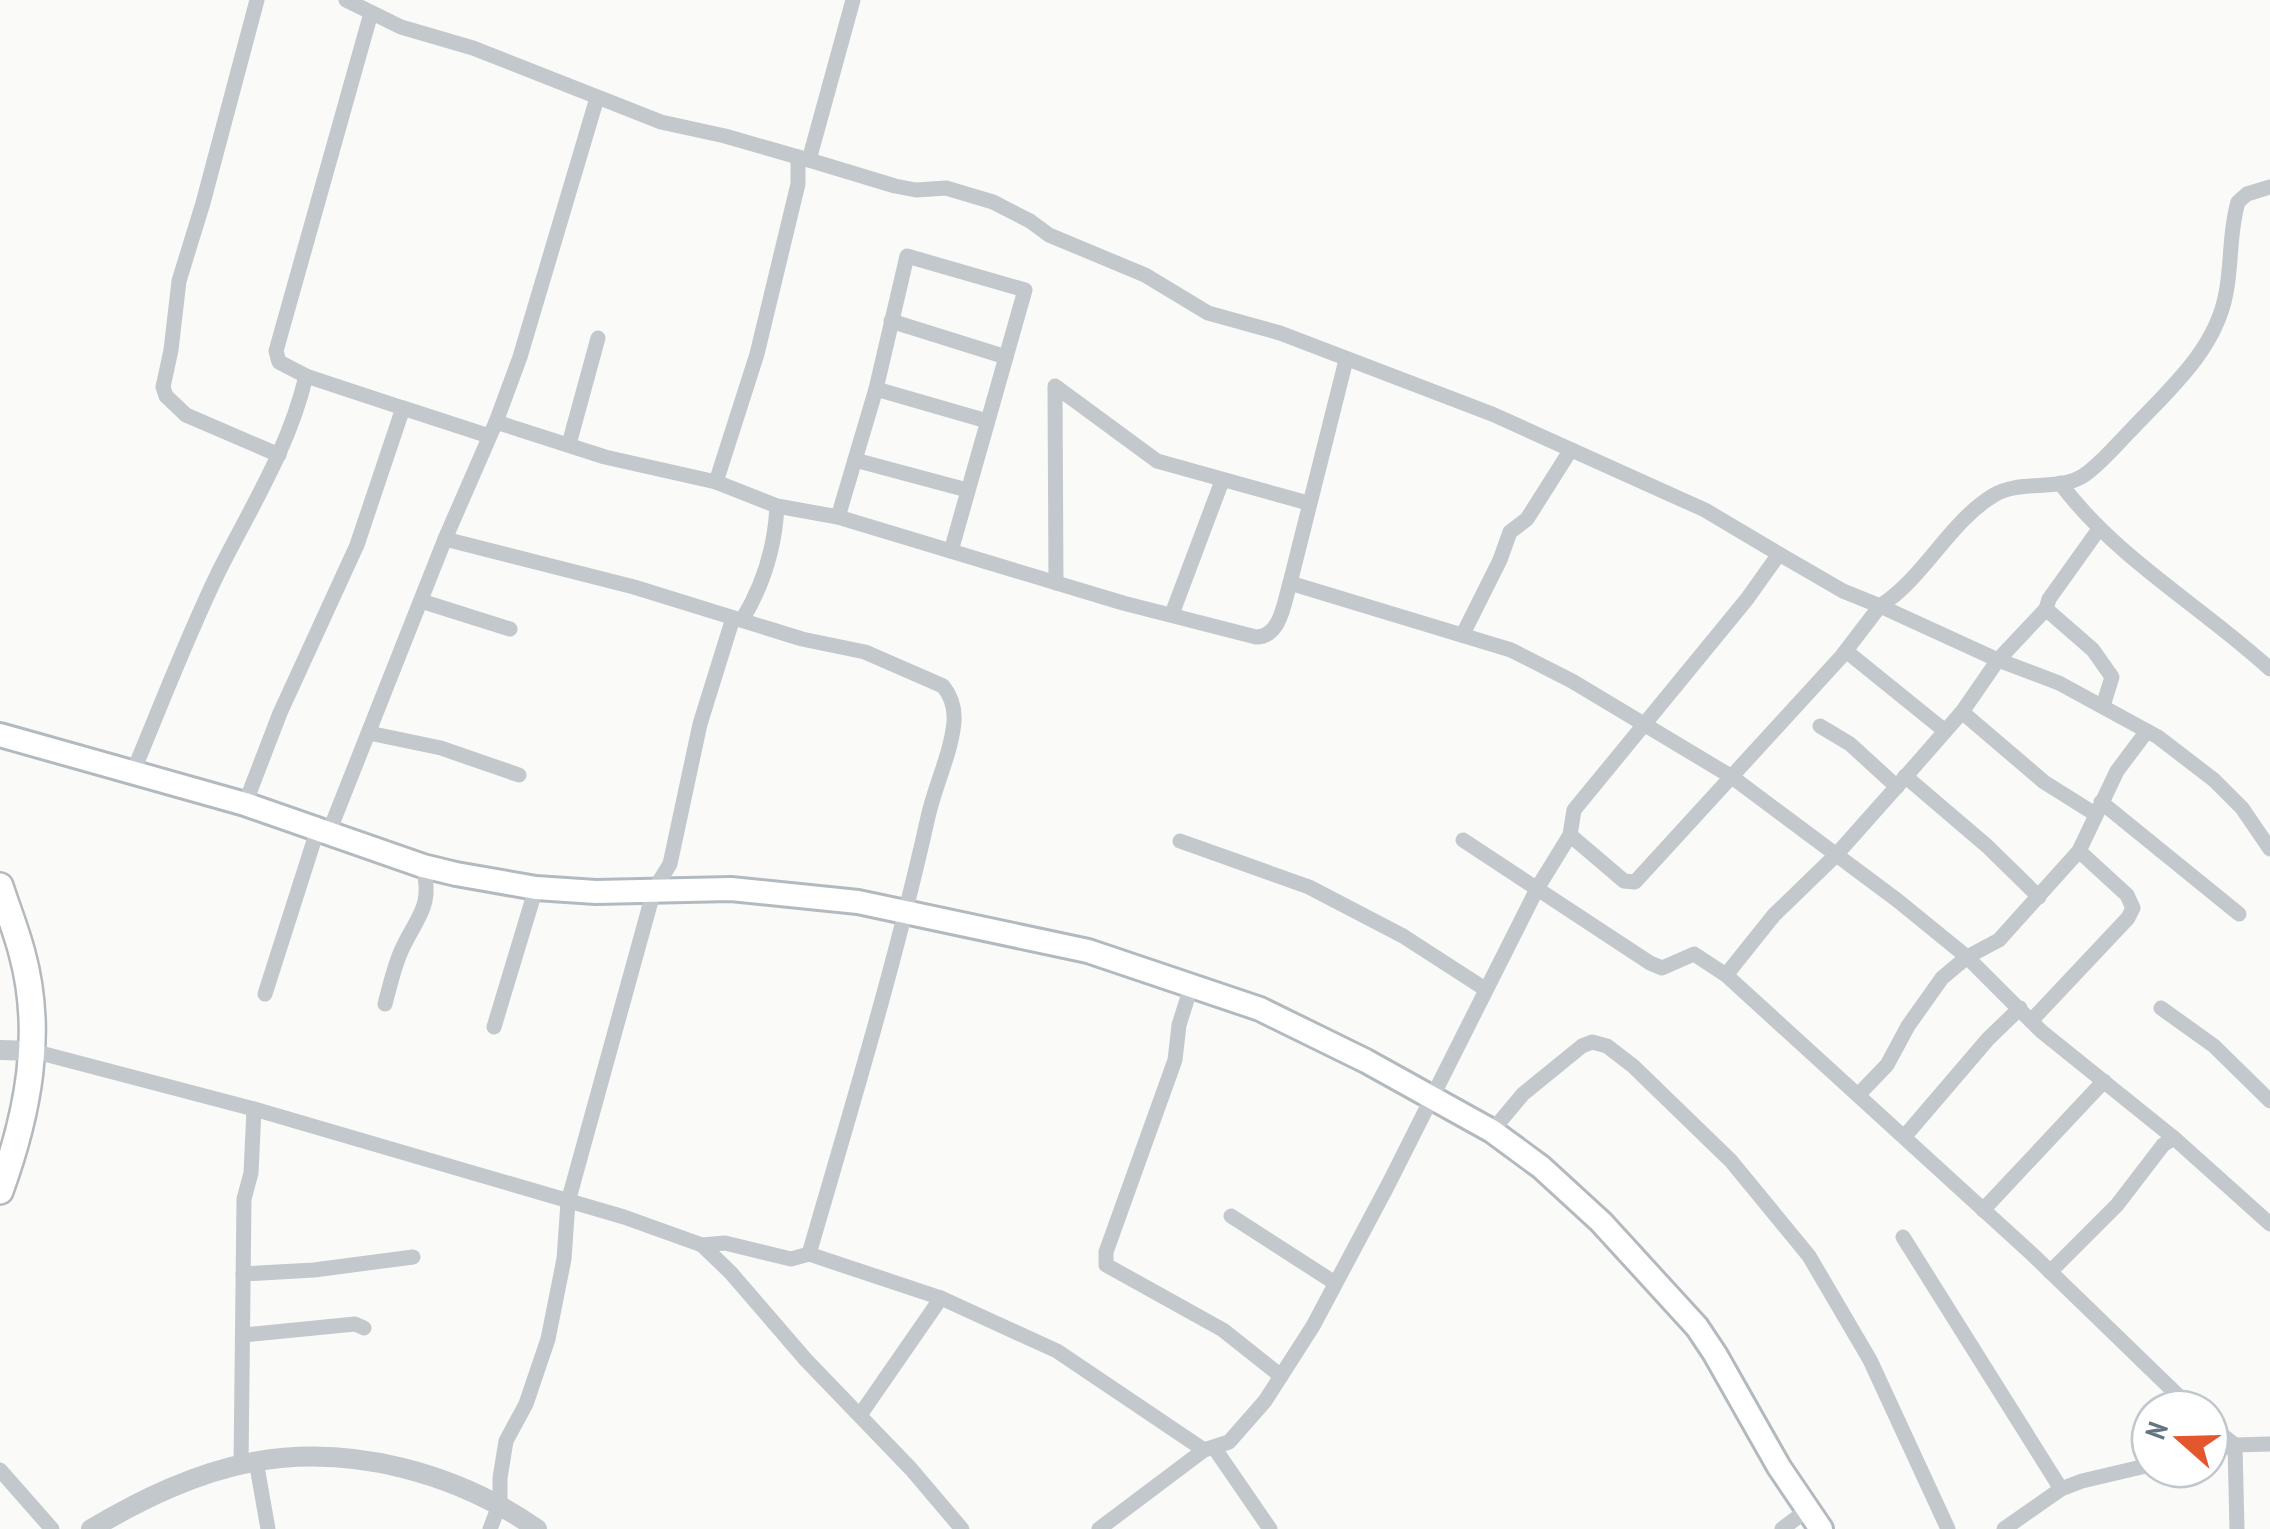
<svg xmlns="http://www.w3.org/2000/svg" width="2270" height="1529" font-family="'PT Sans Narrow',sans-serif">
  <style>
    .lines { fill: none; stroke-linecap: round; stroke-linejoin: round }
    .secondary-casing { stroke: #b3babf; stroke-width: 28 }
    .trunk-casing { stroke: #b4b9bd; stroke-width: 30 }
    .minor { stroke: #c3c8cc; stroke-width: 15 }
    .tertiary { stroke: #c3c8cc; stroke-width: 20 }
    .secondary { stroke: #fff; stroke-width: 22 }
    .trunk { stroke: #fff; stroke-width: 25 }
  </style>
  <rect width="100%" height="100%" fill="#fafaf8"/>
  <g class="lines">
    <defs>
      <path id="secondary" d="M 0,735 L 245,804 L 423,866 L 456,874 L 536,888 L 596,892 L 731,889 L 858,902 L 1088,951 L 1260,1009 L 1366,1061 L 1492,1131 L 1541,1167 L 1601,1222 L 1697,1327 L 1715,1354 L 1779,1467 L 1821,1529"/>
      <path id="trunk" d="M 0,886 C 7,908 16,930 22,953 C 44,1033 28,1114 0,1191"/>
    </defs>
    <use href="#secondary" class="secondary-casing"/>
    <use href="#trunk" class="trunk-casing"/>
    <g class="minor">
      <path d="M 257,0 L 203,203 L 179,281 L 171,350 L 163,387 L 166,396 L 186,415 L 279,455"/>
      <path d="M 346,0 L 401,27 L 473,48 L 661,122 L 725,136 L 798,157"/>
      <path d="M 853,0 L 809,160 L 798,157 L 798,184 L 757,354 L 716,482 L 777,506 L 838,517 L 1123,603 L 1256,637 C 1281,637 1284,602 1290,583 L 1511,650 L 1572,681 L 1732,777 L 1897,900 L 1967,957 L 2041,1031 L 2174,1138"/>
      <path d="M 809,160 L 895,186 L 916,190 L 946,188 L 993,202 L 1030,221 L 1049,235 L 1145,275 L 1208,313 L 1280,333 L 1492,414 L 1705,510 L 1779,554"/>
      <path d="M 891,321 L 1006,357"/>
      <path d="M 876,389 L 987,421"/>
      <path d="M 403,408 L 489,436"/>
      <path d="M 496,422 L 605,457 L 716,482"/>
      <path d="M 569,444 L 598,338"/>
      <path d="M 855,460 L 967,490"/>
      <path d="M 2060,483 C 2117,559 2200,605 2270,669"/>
      <path d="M 838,517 L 876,389 L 907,256 L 1025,290 L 951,551"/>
      <path d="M 2099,529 L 2049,599 L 2046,609 L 2093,650 L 2112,677 L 2103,706"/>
      <path d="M 445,539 L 634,587 L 802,639 L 865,652 L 943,686 C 952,697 955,708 954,722 C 951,754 935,785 928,817 C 895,965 851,1109 809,1254 L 941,1298 L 1057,1351 L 1204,1450"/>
      <path d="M 1056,583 L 1055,386 L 1157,461 L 1308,503"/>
      <path d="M 1290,583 L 1346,360"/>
      <path d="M 421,601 L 510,629"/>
      <path d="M 1172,614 L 1222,481"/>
      <path d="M 742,620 C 764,584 775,547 777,506"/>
      <path d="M 1463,634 L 1500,560 L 1510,532 L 1527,519 L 1570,451"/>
      <path d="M 1846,651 L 1945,731"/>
      <path d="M 1962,712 L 2044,782 L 2095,814"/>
      <path d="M 1820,726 L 1850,744 L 1897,787"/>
      <path d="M 369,733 L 441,748 L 519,775"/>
      <path d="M 133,772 C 161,705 187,637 218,573 C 251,507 289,448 306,376 L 279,362 L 276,351 L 371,13"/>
      <path d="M 1905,776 L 1987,846 L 2039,897"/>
      <path d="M 2101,802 L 2239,914"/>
      <path d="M 245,804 L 280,713 L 357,545 L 403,408 L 306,376"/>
      <path d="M 329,832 L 445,539 L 496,422 L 520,357 L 597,98"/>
      <path d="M 1570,835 L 1624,881 L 1635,882 L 1841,657 L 1880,606 L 1998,660 L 2059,683 L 2158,737 L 2214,780 L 2242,808 L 2270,849"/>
      <path d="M 1463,840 L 1650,963 L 1662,968 L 1694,954 L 1726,975 L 2033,1255 L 2192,1409"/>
      <path d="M 1180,841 L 1309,887 L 1403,936 L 1485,989"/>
      <path d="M 1726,975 L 1774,915 L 1836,855 L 1892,792 L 1962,712 L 1998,660 L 2046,609"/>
      <path d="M 1191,987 L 1179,1025 L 1175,1060 L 1106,1252 L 1106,1265 L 1223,1330 L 1281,1376"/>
      <path d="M 265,994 L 318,828"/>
      <path d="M 385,1004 C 390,986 394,966 402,949 C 418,915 433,907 423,866"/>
      <path d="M 2161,1008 L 2214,1046 L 2270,1101"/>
      <path d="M 2031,1021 L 2128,918 L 2133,908 L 2127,895 L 2079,851"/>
      <path d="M 494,1027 L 536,888"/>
      <path d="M 33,1051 L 254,1109 L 624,1217 L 702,1245 L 731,1273 L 806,1360 L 911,1469 L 962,1529"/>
      <path d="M 1859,1094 L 1887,1065 L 1908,1026 L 1942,978 L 1967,957 L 1999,940 L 2079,851 L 2117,771 L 2147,731"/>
      <path d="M 1492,1131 L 1523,1094 L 1582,1046 L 1592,1042 L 1607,1046 L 1633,1066 L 1731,1161 L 1809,1256 L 1870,1360 L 1948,1529"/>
      <path d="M 1905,1136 L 1988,1039 L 2020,1008"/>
      <path d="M 1983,1210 L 2104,1081"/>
      <path d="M 1231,1216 L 1335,1283"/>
      <path d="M 1903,1237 L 2061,1489"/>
      <path d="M 702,1245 L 725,1243 L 791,1259 L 809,1254"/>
      <path d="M 2050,1272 L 2117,1205 L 2163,1145 L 2174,1138 L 2270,1224"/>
      <path d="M 243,1274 L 314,1270 L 413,1257"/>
      <path d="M 244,1335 L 355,1324 L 364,1328"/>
      <path d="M 860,1415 L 941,1298"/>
      <path d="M 2210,1425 L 2235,1445 L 2270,1444"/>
      <path d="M 1215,1449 L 1270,1529"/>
      <path d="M 2210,1451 L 2235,1445 L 2237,1529"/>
      <path d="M 256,1461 L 268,1529"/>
      <path d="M 241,1465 L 244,1199 L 251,1173 L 254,1109"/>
      <path d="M 0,1470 L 52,1529"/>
      <path d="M 490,1529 L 500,1503 L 500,1478 L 506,1441 L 526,1404 L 548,1339 L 564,1259 L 568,1202 L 654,890 L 670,864 L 700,724 L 733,618"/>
      <path d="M 1099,1529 L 1204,1450 L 1229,1442 L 1265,1401 L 1313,1326 L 1388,1185 L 1538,887 L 1570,835 L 1574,810 L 1747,599 L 1779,554 L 1843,591 L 1880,606 C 1925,577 1948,523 1994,495 C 2021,479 2056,492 2083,476 C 2101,464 2117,444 2132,429 C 2170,389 2216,349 2226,293 C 2232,263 2229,232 2238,202 L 2247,194 L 2270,187"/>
      <path d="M 1782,1529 L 1807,1510"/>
      <path d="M 2004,1529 L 2061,1489 L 2082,1481 L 2150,1465"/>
    </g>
    <g class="tertiary">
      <path d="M 0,1050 L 33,1051"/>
      <path d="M 91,1529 C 142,1499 195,1473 253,1462 C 351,1444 457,1473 537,1529"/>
    </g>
    <use href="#secondary" class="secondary"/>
    <use href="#trunk" class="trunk"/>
  </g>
  <g transform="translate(2180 1439) rotate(290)"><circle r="48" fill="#ffffff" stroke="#c1c8cd" stroke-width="2.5"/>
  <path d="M0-8L18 38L0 25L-18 38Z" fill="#e4572e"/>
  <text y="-15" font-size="28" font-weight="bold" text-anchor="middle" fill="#657683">N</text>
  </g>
</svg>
